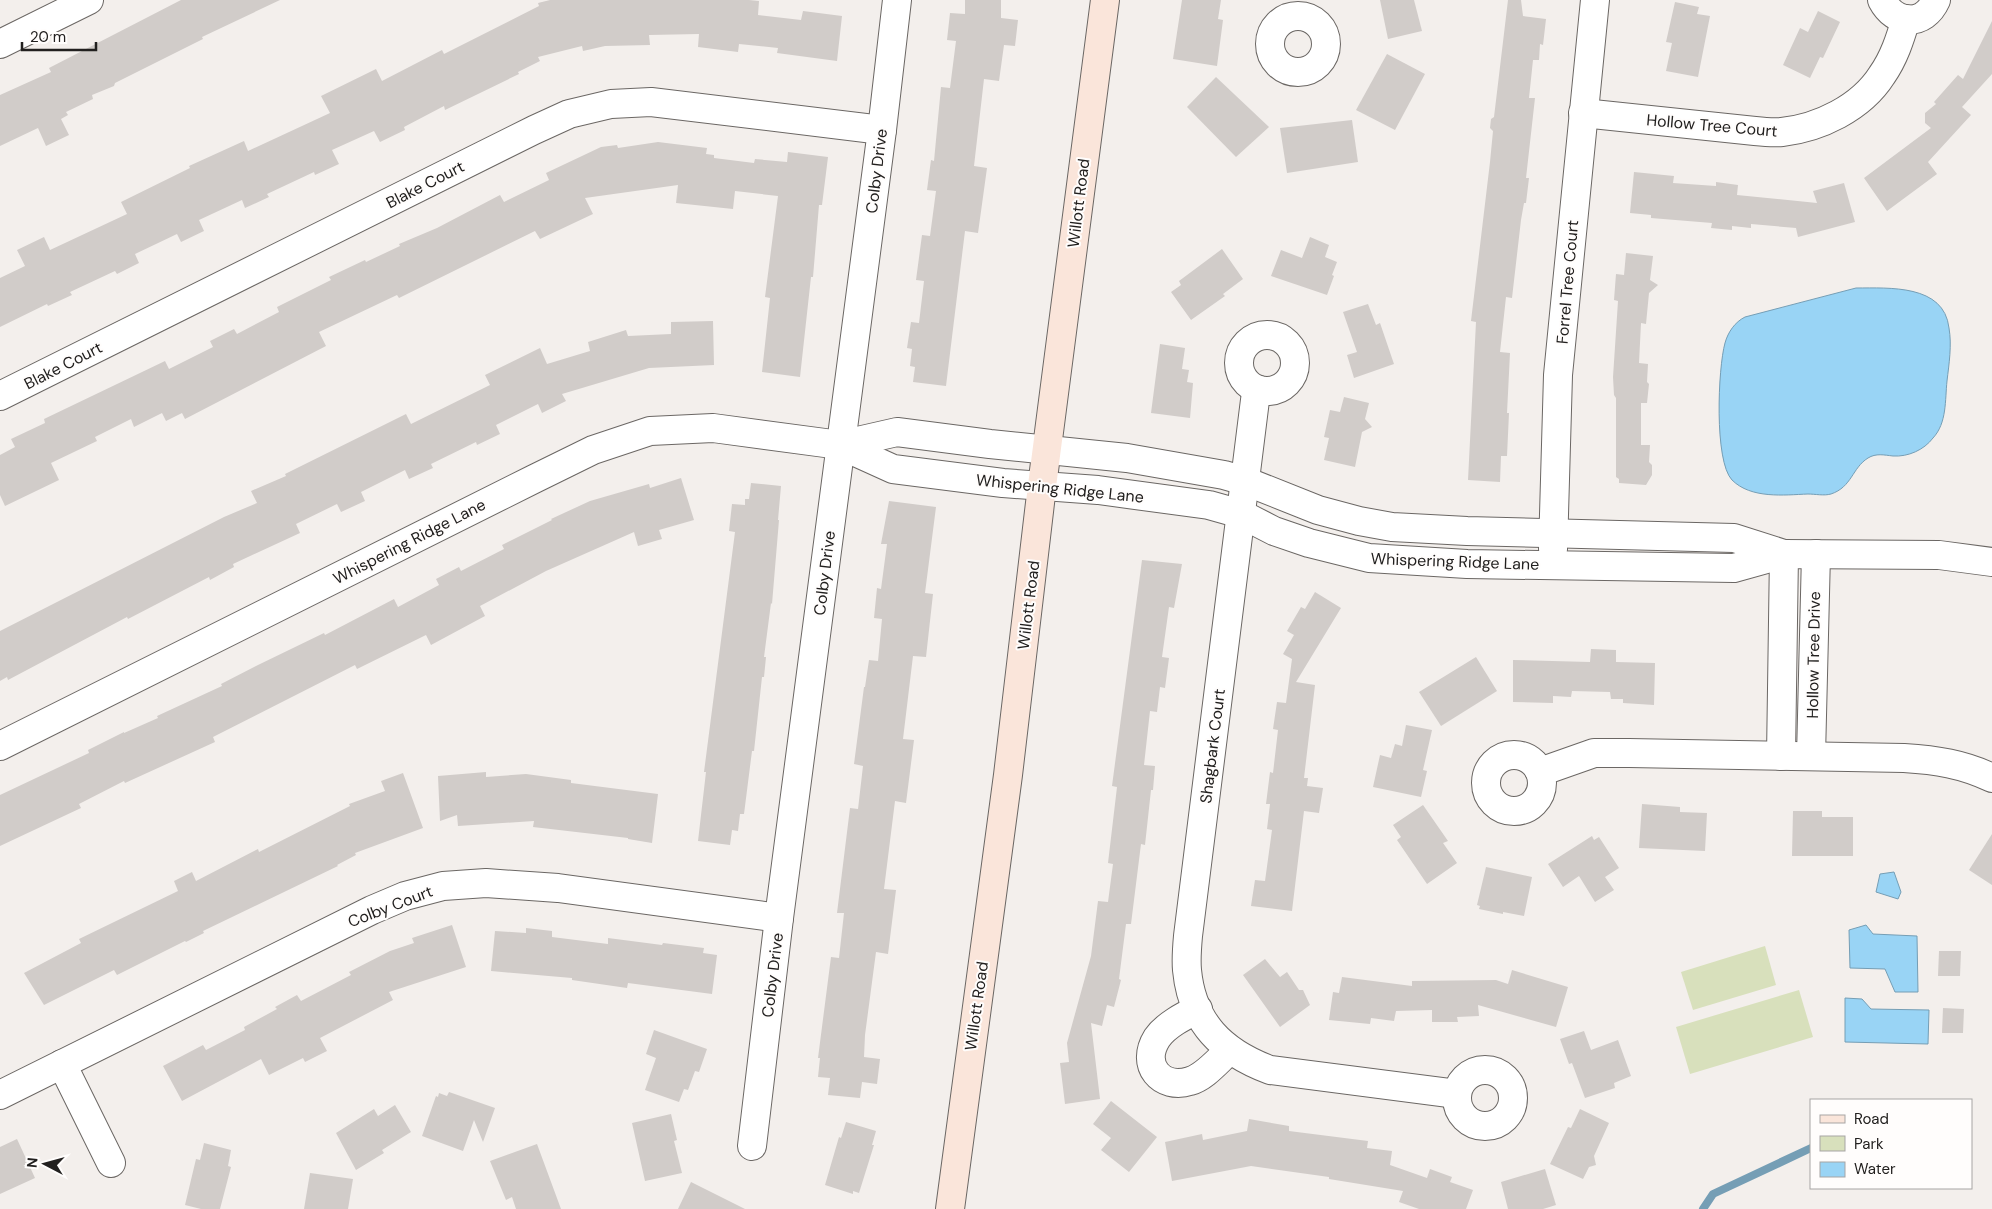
<svg xmlns="http://www.w3.org/2000/svg" width="1992" height="1209" font-family="'DM Sans',sans-serif">
  <style>
    .green { fill: #d8e0bc }
    .water { fill: #99d4f5; stroke: #759eb5 }
    .lines { fill: none; stroke-linecap: round; stroke-linejoin: round }
    .stream { stroke: #759eb5; stroke-width: 8 }
    .building { fill: #d1ccc9 }
    .street-casing { stroke: #6b6764; stroke-width: 30 }
    .secondary-casing { stroke: #6b6764; stroke-width: 30 }
    .street { stroke: #fff; stroke-width: 28 }
    .secondary { stroke: #fae5da; stroke-width: 28 }
    .labels { text-anchor: middle; stroke-width: 4; stroke-linejoin: round; paint-order: stroke }
    .street-label { font-size: 16px; fill: #22201f; stroke: #fffdfc }
  </style>
  <rect width="100%" height="100%" fill="#f3efec"/>
  <g class="green">
    <path d="M 1765,946 L 1776,985 L 1693,1010 L 1681,972 Z"/>
    <path d="M 1799,990 L 1813,1037 L 1690,1074 L 1676,1027 Z"/>
  </g>
  <g class="water">
    <path d="M 1856,288 C 1889,288 1944,284 1949,328 C 1952,345 1949,364 1947,381 C 1945,400 1947,423 1933,438 C 1924,450 1908,457 1893,456 C 1884,455 1876,453 1868,458 C 1852,468 1852,487 1831,494 C 1824,496 1815,494 1808,494 C 1784,495 1751,499 1732,480 C 1714,461 1718,368 1725,343 C 1728,332 1735,322 1745,317 Z"/>
    <path d="M 1894,872 L 1901,892 L 1898,899 L 1876,892 L 1880,874 Z"/>
    <path d="M 1866,925 L 1873,934 L 1917,936 L 1918,992 L 1895,992 L 1885,969 L 1850,968 L 1849,930 Z"/>
    <path d="M 1845,998 L 1862,999 L 1871,1009 L 1929,1010 L 1928,1044 L 1845,1042 Z"/>
  </g>
  <g class="lines">
    <path class="stream" d="M 1703,1209 L 1713,1194 L 1811,1148"/>
  </g>
  <g class="building">
    <path d="M 181,0 L 280,0 L 202,37 L 203,39 L 115,83 L 114,86 L 92,95 L 93,99 L 66,112 L 68,115 L 61,119 L 69,135 L 46,146 L 38,128 L 0,146 L 0,95 L 51,72 L 49,68 Z"/>
    <path d="M 550,0 L 749,0 L 759,1 L 758,15 L 801,20 L 803,11 L 842,16 L 837,61 L 777,53 L 778,48 L 739,44 L 738,52 L 698,47 L 699,34 L 649,35 L 650,45 L 605,46 L 583,51 L 582,46 L 538,57 L 540,61 L 518,72 L 519,74 L 445,110 L 444,106 L 404,127 L 405,130 L 380,142 L 374,131 L 332,150 L 339,164 L 315,175 L 314,172 L 267,194 L 269,197 L 245,208 L 242,200 L 199,220 L 204,231 L 181,242 L 177,234 L 135,254 L 139,263 L 117,274 L 115,271 L 70,292 L 72,295 L 48,306 L 47,304 L 0,327 L 0,278 L 25,266 L 17,250 L 44,237 L 50,250 L 127,214 L 121,202 L 190,168 L 189,166 L 244,141 L 248,151 L 330,113 L 321,96 L 376,69 L 382,81 L 442,50 L 444,54 L 539,6 L 538,3 Z"/>
    <path d="M 965,0 L 1001,0 L 1001,18 L 1018,20 L 1015,46 L 1004,45 L 999,81 L 984,79 L 974,166 L 987,168 L 978,233 L 965,231 L 946,386 L 913,382 L 915,367 L 910,366 L 912,349 L 907,348 L 911,322 L 919,323 L 924,281 L 916,280 L 922,235 L 930,236 L 936,191 L 927,190 L 931,160 L 934,161 L 941,87 L 950,88 L 956,41 L 947,40 L 950,13 L 965,14 Z"/>
    <path d="M 1182,0 L 1221,0 L 1218,19 L 1223,20 L 1217,66 L 1173,59 Z"/>
    <path d="M 1380,0 L 1414,0 L 1422,31 L 1388,39 Z"/>
    <path d="M 1508,0 L 1521,0 L 1523,16 L 1546,19 L 1543,45 L 1540,44 L 1539,60 L 1533,60 L 1529,98 L 1535,98 L 1526,178 L 1529,178 L 1526,203 L 1524,203 L 1521,220 L 1512,298 L 1506,297 L 1500,352 L 1510,353 L 1507,413 L 1509,413 L 1507,456 L 1501,456 L 1500,482 L 1468,480 L 1476,322 L 1471,321 L 1490,162 L 1493,131 L 1490,128 L 1491,119 L 1494,117 Z"/>
    <path d="M 1675,2 L 1699,7 L 1697,14 L 1710,16 L 1698,77 L 1666,71 L 1672,43 L 1666,42 Z"/>
    <path d="M 1818,11 L 1840,22 L 1823,58 L 1820,57 L 1810,78 L 1783,65 L 1800,28 L 1808,32 Z"/>
    <path d="M 1992,21 L 1992,74 L 1962,107 L 1971,115 L 1928,162 L 1937,174 L 1887,211 L 1864,178 L 1931,128 L 1925,123 L 1925,113 L 1936,104 L 1934,102 L 1958,75 L 1963,79 Z"/>
    <path d="M 1387,54 L 1425,74 L 1395,130 L 1356,110 Z"/>
    <path d="M 1216,77 L 1269,127 L 1236,157 L 1187,107 Z"/>
    <path d="M 1352,120 L 1358,162 L 1287,173 L 1280,128 Z"/>
    <path d="M 658,142 L 707,148 L 706,154 L 714,155 L 714,158 L 754,163 L 755,159 L 787,162 L 788,152 L 828,157 L 822,205 L 819,205 L 813,277 L 811,277 L 800,377 L 762,372 L 770,298 L 765,297 L 778,196 L 735,191 L 733,209 L 676,203 L 678,185 L 585,198 L 593,214 L 540,239 L 535,231 L 399,298 L 397,295 L 319,332 L 326,346 L 185,419 L 182,413 L 166,421 L 162,413 L 134,427 L 131,419 L 95,437 L 97,441 L 51,463 L 59,480 L 5,506 L 0,495 L 0,455 L 15,447 L 11,439 L 45,423 L 44,419 L 165,361 L 169,369 L 213,347 L 210,341 L 234,329 L 237,334 L 279,312 L 277,307 L 331,280 L 329,277 L 365,260 L 366,262 L 400,246 L 399,244 L 437,228 L 500,195 L 504,202 L 549,180 L 546,173 L 601,147 L 617,145 L 618,148 Z"/>
    <path d="M 1634,172 L 1674,176 L 1673,183 L 1716,186 L 1716,182 L 1738,185 L 1737,195 L 1817,203 L 1813,191 L 1844,183 L 1855,222 L 1798,237 L 1796,228 L 1751,224 L 1751,228 L 1732,226 L 1732,230 L 1711,228 L 1712,223 L 1651,218 L 1651,215 L 1630,213 Z"/>
    <path d="M 1310,237 L 1329,245 L 1325,257 L 1337,262 L 1332,275 L 1334,276 L 1327,295 L 1271,276 L 1281,250 L 1302,258 Z"/>
    <path d="M 1222,249 L 1243,279 L 1223,294 L 1225,296 L 1191,320 L 1171,292 L 1181,285 L 1179,281 Z"/>
    <path d="M 1626,253 L 1653,256 L 1650,280 L 1658,285 L 1649,293 L 1646,324 L 1641,323 L 1639,363 L 1648,364 L 1647,382 L 1649,384 L 1647,403 L 1641,403 L 1641,445 L 1650,445 L 1649,462 L 1652,465 L 1652,475 L 1646,485 L 1619,483 L 1619,479 L 1616,477 L 1616,398 L 1614,395 L 1613,377 L 1618,301 L 1614,300 L 1616,274 L 1624,275 Z"/>
    <path d="M 1368,304 L 1376,325 L 1380,323 L 1394,364 L 1354,378 L 1347,355 L 1357,352 L 1343,312 Z"/>
    <path d="M 713,321 L 714,365 L 649,368 L 562,394 L 566,401 L 542,413 L 538,404 L 496,425 L 500,434 L 477,445 L 476,442 L 431,464 L 433,468 L 409,479 L 405,470 L 361,492 L 365,501 L 341,512 L 337,504 L 296,524 L 300,533 L 233,564 L 234,567 L 210,580 L 209,577 L 128,619 L 127,617 L 8,680 L 7,677 L 0,681 L 0,631 L 224,517 L 257,503 L 251,491 L 286,476 L 285,474 L 406,414 L 411,424 L 490,385 L 485,375 L 540,348 L 547,364 L 590,351 L 588,342 L 626,330 L 628,336 L 671,334 L 671,322 Z"/>
    <path d="M 1160,344 L 1185,348 L 1182,369 L 1189,370 L 1187,382 L 1193,383 L 1190,418 L 1151,413 Z"/>
    <path d="M 1344,397 L 1369,403 L 1365,419 L 1372,427 L 1362,432 L 1355,467 L 1324,460 L 1329,438 L 1324,437 L 1330,410 L 1340,412 Z"/>
    <path d="M 681,478 L 694,520 L 659,530 L 662,539 L 638,546 L 634,532 L 546,571 L 480,606 L 485,616 L 431,645 L 426,635 L 357,669 L 355,665 L 213,737 L 215,742 L 125,783 L 124,781 L 79,804 L 81,808 L 0,846 L 0,795 L 89,753 L 88,750 L 124,732 L 124,733 L 158,718 L 157,716 L 222,686 L 221,684 L 258,665 L 324,633 L 325,635 L 394,599 L 398,607 L 439,585 L 436,579 L 459,567 L 461,571 L 504,549 L 502,545 L 552,520 L 551,519 L 590,501 L 649,484 L 650,488 Z"/>
    <path d="M 751,483 L 781,486 L 778,520 L 779,520 L 772,604 L 771,603 L 764,657 L 766,657 L 764,677 L 762,677 L 754,751 L 752,751 L 744,814 L 740,814 L 738,831 L 732,830 L 730,845 L 698,841 L 706,772 L 704,772 L 735,532 L 729,531 L 732,504 L 745,505 L 745,499 L 749,499 Z"/>
    <path d="M 889,501 L 936,507 L 925,593 L 933,594 L 926,657 L 913,656 L 903,739 L 914,740 L 906,803 L 895,801 L 884,889 L 896,890 L 888,954 L 876,952 L 865,1035 L 864,1057 L 880,1059 L 877,1084 L 862,1082 L 860,1098 L 828,1095 L 830,1078 L 818,1077 L 820,1058 L 818,1058 L 831,957 L 839,958 L 844,913 L 837,913 L 850,808 L 858,809 L 863,766 L 854,764 L 864,687 L 865,687 L 869,660 L 878,661 L 882,619 L 874,618 L 877,588 L 881,589 L 887,544 L 881,544 Z"/>
    <path d="M 1142,560 L 1182,564 L 1174,608 L 1169,607 L 1162,657 L 1169,658 L 1165,688 L 1160,687 L 1157,712 L 1150,711 L 1144,765 L 1155,766 L 1153,790 L 1151,790 L 1145,845 L 1141,844 L 1131,924 L 1126,924 L 1119,979 L 1121,980 L 1114,1007 L 1107,1005 L 1102,1026 L 1091,1023 L 1100,1099 L 1065,1104 L 1060,1063 L 1069,1062 L 1067,1043 L 1091,956 L 1098,901 L 1108,902 L 1113,864 L 1108,863 L 1117,787 L 1112,786 Z"/>
    <path d="M 1315,592 L 1341,608 L 1296,682 L 1315,685 L 1304,778 L 1308,778 L 1307,786 L 1323,788 L 1319,813 L 1304,811 L 1292,911 L 1251,906 L 1255,880 L 1265,881 L 1272,830 L 1267,829 L 1270,804 L 1266,804 L 1270,772 L 1273,773 L 1278,730 L 1273,729 L 1277,702 L 1286,703 L 1292,659 L 1283,654 L 1294,635 L 1287,631 L 1301,607 L 1305,609 Z"/>
    <path d="M 1591,649 L 1616,650 L 1616,662 L 1655,663 L 1654,705 L 1623,703 L 1623,699 L 1611,699 L 1610,692 L 1572,691 L 1571,697 L 1553,696 L 1553,703 L 1513,702 L 1513,660 L 1590,662 Z"/>
    <path d="M 1476,657 L 1497,691 L 1441,726 L 1419,692 Z"/>
    <path d="M 1406,725 L 1432,730 L 1423,770 L 1427,771 L 1421,797 L 1373,787 L 1380,755 L 1391,758 L 1395,744 L 1402,746 Z"/>
    <path d="M 486,772 L 486,777 L 526,774 L 571,780 L 571,783 L 658,794 L 652,843 L 628,839 L 628,838 L 533,827 L 534,821 L 458,826 L 457,815 L 440,821 L 438,776 Z"/>
    <path d="M 403,773 L 423,828 L 355,853 L 356,855 L 337,865 L 338,866 L 203,931 L 204,933 L 186,942 L 185,941 L 117,975 L 114,970 L 44,1005 L 24,973 L 81,943 L 79,939 L 178,891 L 174,881 L 192,872 L 196,881 L 258,849 L 259,852 L 350,806 L 349,804 L 385,791 L 381,781 Z"/>
    <path d="M 1642,804 L 1680,807 L 1680,812 L 1707,813 L 1705,851 L 1639,848 Z"/>
    <path d="M 1423,805 L 1448,841 L 1443,843 L 1457,863 L 1427,884 L 1397,840 L 1401,837 L 1393,825 Z"/>
    <path d="M 1793,811 L 1822,811 L 1822,817 L 1853,817 L 1853,856 L 1792,856 Z"/>
    <path d="M 1992,834 L 1992,885 L 1969,870 Z"/>
    <path d="M 1592,836 L 1594,840 L 1599,837 L 1619,868 L 1605,877 L 1614,890 L 1595,902 L 1579,876 L 1563,887 L 1548,864 Z"/>
    <path d="M 1486,867 L 1532,877 L 1524,916 L 1503,912 L 1503,914 L 1479,909 L 1480,906 L 1477,905 Z"/>
    <path d="M 452,925 L 466,967 L 389,992 L 393,1000 L 320,1038 L 327,1051 L 305,1062 L 303,1058 L 269,1075 L 261,1059 L 182,1101 L 163,1066 L 203,1045 L 206,1050 L 245,1030 L 244,1027 L 277,1009 L 275,1007 L 297,995 L 301,1001 L 351,975 L 349,972 L 390,951 L 414,943 L 412,938 Z"/>
    <path d="M 526,928 L 552,931 L 552,937 L 608,944 L 608,938 L 662,945 L 663,943 L 704,948 L 703,953 L 717,955 L 712,994 L 628,983 L 627,988 L 572,980 L 572,978 L 491,971 L 495,931 L 526,933 Z"/>
    <path d="M 1939,951 L 1961,951 L 1960,976 L 1938,976 Z"/>
    <path d="M 1265,959 L 1280,977 L 1287,972 L 1299,990 L 1303,990 L 1310,1005 L 1280,1027 L 1243,975 Z"/>
    <path d="M 1512,970 L 1568,987 L 1556,1027 L 1478,1005 L 1479,1016 L 1457,1017 L 1458,1022 L 1432,1022 L 1432,1010 L 1396,1011 L 1394,1021 L 1371,1018 L 1370,1024 L 1329,1020 L 1333,992 L 1339,993 L 1342,977 L 1412,986 L 1412,981 L 1496,980 L 1508,984 Z"/>
    <path d="M 1943,1008 L 1964,1009 L 1963,1033 L 1942,1033 Z"/>
    <path d="M 654,1030 L 707,1049 L 699,1072 L 695,1071 L 688,1090 L 684,1089 L 679,1102 L 645,1090 L 656,1058 L 646,1054 Z"/>
    <path d="M 1584,1031 L 1591,1050 L 1618,1040 L 1631,1076 L 1614,1083 L 1615,1088 L 1585,1098 L 1572,1063 L 1569,1064 L 1560,1039 Z"/>
    <path d="M 449,1092 L 495,1108 L 483,1142 L 474,1120 L 463,1151 L 422,1136 L 436,1096 L 438,1097 L 439,1093 L 447,1096 Z"/>
    <path d="M 1111,1101 L 1157,1137 L 1129,1172 L 1101,1150 L 1111,1138 L 1093,1124 Z"/>
    <path d="M 395,1105 L 411,1132 L 382,1150 L 384,1153 L 356,1170 L 336,1133 L 374,1109 L 378,1116 Z"/>
    <path d="M 1580,1109 L 1609,1123 L 1594,1156 L 1596,1165 L 1589,1167 L 1583,1179 L 1550,1164 L 1568,1127 L 1571,1128 Z"/>
    <path d="M 671,1114 L 677,1140 L 674,1141 L 682,1173 L 645,1181 L 632,1123 Z"/>
    <path d="M 1249,1119 L 1289,1126 L 1289,1131 L 1368,1141 L 1367,1148 L 1392,1151 L 1390,1165 L 1427,1178 L 1430,1169 L 1452,1177 L 1450,1182 L 1473,1190 L 1466,1209 L 1419,1209 L 1399,1202 L 1403,1191 L 1329,1179 L 1329,1177 L 1251,1166 L 1172,1181 L 1165,1142 L 1202,1134 L 1203,1140 L 1247,1131 Z"/>
    <path d="M 846,1122 L 876,1131 L 872,1145 L 874,1145 L 859,1193 L 853,1191 L 853,1194 L 825,1185 L 839,1137 L 841,1138 Z"/>
    <path d="M 17,1139 L 35,1178 L 0,1194 L 0,1147 Z"/>
    <path d="M 204,1143 L 231,1150 L 228,1166 L 231,1167 L 220,1209 L 201,1209 L 185,1205 L 196,1159 L 200,1160 Z"/>
    <path d="M 537,1144 L 561,1209 L 516,1209 L 512,1197 L 506,1200 L 490,1161 Z"/>
    <path d="M 1545,1169 L 1556,1205 L 1543,1209 L 1508,1209 L 1501,1182 Z"/>
    <path d="M 310,1173 L 353,1179 L 348,1209 L 304,1209 Z"/>
    <path d="M 691,1182 L 745,1209 L 678,1209 Z"/>
  </g>
  <g class="lines">
    <defs>
      <g id="street">
        <path d="M 1882,0 C 1895,25 1924,27 1936,0"/>
        <circle cx="1298" cy="44" r="28"/>
        <path d="M 0,44 L 89,0"/>
        <path d="M 1583,113 L 1755,131 C 1764,132 1773,133 1782,132 C 1819,128 1861,108 1882,75 C 1894,58 1900,39 1906,19"/>
        <circle cx="1267" cy="363" r="28"/>
        <path d="M 1259,390 L 1255,400 L 1188,936 C 1187,947 1186,959 1187,970 C 1192,1023 1222,1052 1270,1070 L 1457,1094"/>
        <path d="M 0,396 L 534,130 L 569,114 L 611,104 L 651,102 L 882,130"/>
        <path d="M 840,445 L 897,432 L 990,444 L 1127,458 L 1224,475 L 1245,481 L 1318,510 L 1359,521 L 1392,527 L 1467,531 L 1734,538 L 1784,554"/>
        <path d="M 1553,549 L 1558,375 L 1595,0"/>
        <path d="M 0,746 L 534,479 L 593,450 L 650,431 L 713,428 L 840,445 L 893,469 L 1003,483 L 1098,490 L 1209,505 L 1241,514 L 1274,531 L 1309,543 L 1369,558 L 1467,564 L 1734,568 L 1784,554 L 1939,555 L 1992,562"/>
        <circle cx="1514" cy="783" r="28"/>
        <path d="M 1781,756 L 1784,554"/>
        <path d="M 1811,756 L 1816,554"/>
        <path d="M 1540,772 L 1594,753 L 1629,753 L 1904,758 C 1936,760 1963,764 1992,778"/>
        <path d="M 1198,1009 C 1184,1016 1166,1025 1157,1038 C 1140,1065 1161,1090 1190,1081 C 1205,1077 1218,1060 1230,1050"/>
        <path d="M 62,1064 L 111,1163"/>
        <circle cx="1485" cy="1098" r="28"/>
        <path d="M 0,1095 L 372,910 L 405,896 L 443,886 L 486,883 L 558,888 L 779,918"/>
        <path d="M 752,1146 L 779,918 L 882,130 L 897,0"/>
      </g>
      <path id="secondary" d="M 950,1209 L 1008,775 L 1042,486 L 1105,0"/>
    </defs>
    <use href="#street" class="street-casing"/>
    <use href="#secondary" class="secondary-casing"/>
    <use href="#street" class="street"/>
    <use href="#secondary" class="secondary"/>
  </g>
  <g class="labels">
    <g class="street-label">
      <text transform="translate(1712 125) rotate(5)" y="6">Hollow Tree Court</text>
      <text transform="translate(876 171) rotate(-83)" y="6">Colby Drive</text>
      <text transform="translate(425 184) rotate(-27)" y="6">Blake Court</text>
      <text transform="translate(1078 203) rotate(-83)" y="6">Willott Road</text>
      <text transform="translate(1567 282) rotate(-85)" y="6">Forrel Tree Court</text>
      <text transform="translate(63 365) rotate(-27)" y="6">Blake Court</text>
      <text transform="translate(1060 488) rotate(6)" y="6">Whispering Ridge Lane</text>
      <text transform="translate(409 541) rotate(-27)" y="6">Whispering Ridge Lane</text>
      <text transform="translate(1455 561) rotate(2)" y="6">Whispering Ridge Lane</text>
      <text transform="translate(824 573) rotate(-83)" y="6">Colby Drive</text>
      <text transform="translate(1028 605) rotate(-83)" y="6">Willott Road</text>
      <text transform="translate(1813 655) rotate(-89)" y="6">Hollow Tree Drive</text>
      <text transform="translate(1212 746) rotate(-83)" y="6">Shagbark Court</text>
      <text transform="translate(390 906) rotate(-21)" y="6">Colby Court</text>
      <text transform="translate(772 975) rotate(-83)" y="6">Colby Drive</text>
      <text transform="translate(976 1006) rotate(-82)" y="6">Willott Road</text>
    </g>
  </g>
  <rect x="1810" y="1099" width="162" height="90" fill="#fffdfc" stroke="#a7a5a4"/>
  <rect x="1820" y="1115" width="25" height="8" fill="#fae5da" stroke="#a7a5a4"/>
  <text x="1854" y="1124" font-size="15" fill="#22201f">Road</text>
  <rect x="1820" y="1136" width="25" height="15" fill="#d8e0bc" stroke="#a7a5a4"/>
  <text x="1854" y="1149" font-size="15" fill="#22201f">Park</text>
  <rect x="1820" y="1162" width="25" height="15" fill="#99d4f5" stroke="#a7a5a4"/>
  <text x="1854" y="1174" font-size="15" fill="#22201f">Water</text>
  <g transform="translate(45 1164) rotate(276)" stroke="#fffdfc" stroke-width="4" paint-order="stroke">
  <path d="M0-4L9 19L0 12L-9 19Z" fill="#22201f"/>
  <text y="-8" font-size="14" font-weight="bold" text-anchor="middle" fill="#22201f">N</text>
  </g>
  <path d="M22 42v8h74v-8" fill="none" stroke="#22201f" stroke-width="2.5"/>
  <text x="30" y="42" font-size="15" fill="#22201f" stroke="#fffdfc" stroke-width="4" paint-order="stroke">20 m</text>
</svg>
